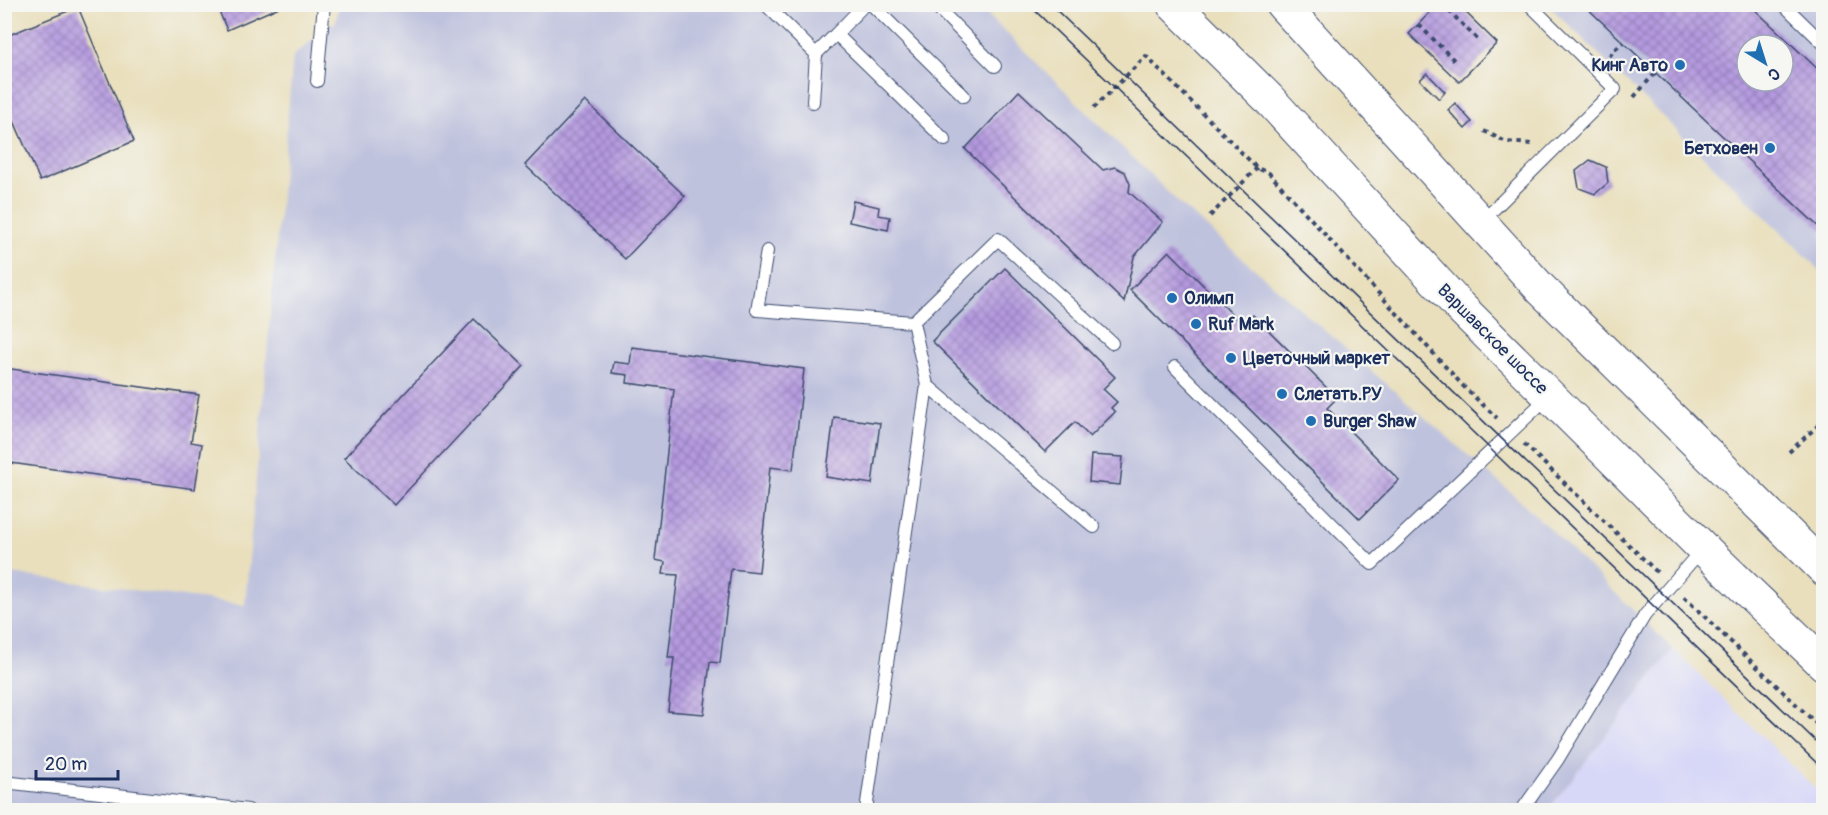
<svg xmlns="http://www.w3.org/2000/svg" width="1828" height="815" font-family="Pangolin,sans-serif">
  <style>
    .built { fill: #d7d7f8 }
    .industrial { fill: #bfc2dd; fill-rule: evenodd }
    .building { fill: url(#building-cross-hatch); fill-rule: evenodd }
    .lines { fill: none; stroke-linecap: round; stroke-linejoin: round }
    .service-casing { stroke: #3a496c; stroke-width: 14 }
    .primary-casing { stroke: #3a496c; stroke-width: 35 }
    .path { stroke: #3a496c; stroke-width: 4; stroke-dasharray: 4.5 4.5; stroke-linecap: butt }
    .service { stroke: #fff; stroke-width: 12 }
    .primary { stroke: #fff; stroke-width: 33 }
    .tram { stroke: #1b2f5e; stroke-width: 1.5 }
    .poi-dot { fill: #1f6fb2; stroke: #f6f6f2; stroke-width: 2 }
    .labels { text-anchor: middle; stroke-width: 4.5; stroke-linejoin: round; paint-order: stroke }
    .poi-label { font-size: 18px; font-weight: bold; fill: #1b2f5e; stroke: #f6f6f2; text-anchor: start }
    .street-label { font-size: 18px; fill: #1b2f5e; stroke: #f6f6f2 }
  </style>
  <defs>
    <pattern id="building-cross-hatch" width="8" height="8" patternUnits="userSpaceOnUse" patternTransform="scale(1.5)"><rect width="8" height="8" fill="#b59adf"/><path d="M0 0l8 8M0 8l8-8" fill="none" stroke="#927eb8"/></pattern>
  </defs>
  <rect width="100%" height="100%" fill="#f6f6f2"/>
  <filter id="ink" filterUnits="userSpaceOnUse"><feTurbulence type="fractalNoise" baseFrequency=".0167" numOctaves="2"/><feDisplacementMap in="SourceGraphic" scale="12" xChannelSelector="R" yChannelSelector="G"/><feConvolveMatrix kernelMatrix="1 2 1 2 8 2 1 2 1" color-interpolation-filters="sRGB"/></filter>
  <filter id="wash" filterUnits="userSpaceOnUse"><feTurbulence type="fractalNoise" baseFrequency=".008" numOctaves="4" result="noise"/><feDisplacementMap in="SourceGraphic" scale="24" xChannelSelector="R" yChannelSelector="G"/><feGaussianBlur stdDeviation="1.35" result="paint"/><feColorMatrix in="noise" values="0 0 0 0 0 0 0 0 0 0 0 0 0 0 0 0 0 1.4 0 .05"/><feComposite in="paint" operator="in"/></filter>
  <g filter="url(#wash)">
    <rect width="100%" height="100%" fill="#e9dfbc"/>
    <path class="built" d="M 1673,649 L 1823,796 L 1823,810 L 1548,810 Z"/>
    <g class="industrial">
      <path d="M 339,5 L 978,5 L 1179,203 L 1524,504 L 1673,649 L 1548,810 L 5,810 L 5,573 L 245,605 L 293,56 L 336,21 Z"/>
      <path d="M 1548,5 L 1823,5 L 1823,273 ZM 1747,45 L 1783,45 L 1783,81 L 1747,81 Z"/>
    </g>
    <g id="blocks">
      <g class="building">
        <path d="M 216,4 L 286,4 L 227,30 Z"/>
        <path d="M 1438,4 L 1457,4 L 1497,43 L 1459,82 L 1409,34 Z"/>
        <path d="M 1584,5 L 1750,5 L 1824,75 L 1824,232 ZM 1747,45 L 1783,45 L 1783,81 L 1747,81 Z"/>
        <path d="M 78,7 L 134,141 L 40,181 L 4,98 L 4,37 Z"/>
        <path d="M 1427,73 L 1445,92 L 1439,99 L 1420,80 Z"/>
        <path d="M 1019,91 L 1103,170 L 1115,167 L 1125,172 L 1130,184 L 1129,192 L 1163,222 L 1134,257 L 1124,302 L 965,149 Z"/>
        <path d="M 585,101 L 685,196 L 625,259 L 525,165 Z"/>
        <path d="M 1455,103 L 1472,122 L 1465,129 L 1448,110 Z"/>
        <path d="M 1590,160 L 1606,167 L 1608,183 L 1595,194 L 1579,188 L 1576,171 Z"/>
        <path d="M 853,201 L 879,207 L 878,215 L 890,217 L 888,230 L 849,222 Z"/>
        <path d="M 1169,251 L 1243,325 L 1253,315 L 1337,398 L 1327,408 L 1399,480 L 1360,519 L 1130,290 Z"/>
        <path d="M 1005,268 L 1115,377 L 1103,389 L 1117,402 L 1111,408 L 1115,412 L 1090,437 L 1075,422 L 1045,452 L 932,341 Z"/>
        <path d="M 474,319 L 524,366 L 394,505 L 344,458 Z"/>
        <path d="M 632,347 L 804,369 L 793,470 L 770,467 L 759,572 L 731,569 L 720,663 L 710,662 L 704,714 L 668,711 L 674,658 L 668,658 L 678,575 L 663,574 L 665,562 L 655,560 L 674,389 L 627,383 L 628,375 L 612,373 L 614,362 L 630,364 Z"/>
        <path d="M 4,368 L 199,395 L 191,442 L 202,444 L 195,489 L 4,462 Z"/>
        <path d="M 834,417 L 880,423 L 872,484 L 826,477 Z"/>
        <path d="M 1091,455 L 1123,457 L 1120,485 L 1089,482 Z"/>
      </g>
    </g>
  </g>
  <g filter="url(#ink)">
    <use href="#blocks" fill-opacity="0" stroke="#3a496c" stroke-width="1.5"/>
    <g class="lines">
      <defs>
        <g id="service">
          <path d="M 765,4 L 816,54 L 813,102"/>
          <path d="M 865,4 L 836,34 L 945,140"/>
          <path d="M 871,4 L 964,96"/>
          <path d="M 934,4 L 995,66"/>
          <path d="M 1783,4 L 1824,44"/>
          <path d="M 816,54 L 836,34"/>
          <path d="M 317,81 L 324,4"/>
          <path d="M 1482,221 L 1615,89 L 1529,4"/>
          <path d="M 767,251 L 757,310 L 913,322 L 998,239 L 1112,343"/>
          <path d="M 1175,367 L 1372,564 L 1549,396"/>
          <path d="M 927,385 L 1094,527"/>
          <path d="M 4,782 L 248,810"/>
          <path d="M 866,810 L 927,385 L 913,322"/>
          <path d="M 1522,810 L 1558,759 L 1645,615 L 1703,548"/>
        </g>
        <g id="primary">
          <path d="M 1173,4 L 1268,98 L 1460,307 L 1703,548 L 1824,664"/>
          <path d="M 1282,4 L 1541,289 L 1824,569"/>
        </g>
      </defs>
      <use href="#service" class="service-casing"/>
      <use href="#primary" class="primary-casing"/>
      <g class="path">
        <path d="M 1442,4 L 1479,41"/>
        <path d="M 1419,25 L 1457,63"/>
        <path d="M 1609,56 L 1623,42"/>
        <path d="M 1634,97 L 1655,73"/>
        <path d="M 1094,108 L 1146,56 L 1257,168 L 1269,173 L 1465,388 L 1497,418"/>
        <path d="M 1484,131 L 1506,142 L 1532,144"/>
        <path d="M 1210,216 L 1257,168"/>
        <path d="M 1524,444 L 1657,572"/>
        <path d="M 1789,452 L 1824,420"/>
        <path d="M 1684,597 L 1824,731"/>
      </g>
      <use href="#service" class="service"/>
      <use href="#primary" class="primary"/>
      <g class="tram">
        <path d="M 1028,4 L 1824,770"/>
        <path d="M 1050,4 L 1824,749"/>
      </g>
    </g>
  </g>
  <g class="poi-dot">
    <circle cx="1680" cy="65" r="6"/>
    <circle cx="1770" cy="148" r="6"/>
    <circle cx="1172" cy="298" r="6"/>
    <circle cx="1196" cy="324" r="6"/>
    <circle cx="1231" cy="358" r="6"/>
    <circle cx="1282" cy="394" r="6"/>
    <circle cx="1311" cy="421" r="6"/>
  </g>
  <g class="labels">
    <g class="poi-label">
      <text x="1668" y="71" text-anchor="end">Кинг Авто</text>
      <text x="1758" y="154" text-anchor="end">Бетховен</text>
      <text x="1184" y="304">Олимп</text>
      <text x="1208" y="330">Ruf Mark</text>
      <text x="1243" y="364">Цветочный маркет</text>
      <text x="1294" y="400">Слетать.РУ</text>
      <text x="1323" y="427">Burger Shaw</text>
    </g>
    <g class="street-label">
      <text transform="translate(1493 339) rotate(45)" y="6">Варшавское шоссе</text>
    </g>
  </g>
  <rect width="1828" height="815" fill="none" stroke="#f6f6f2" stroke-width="24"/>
  <g transform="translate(1765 63) rotate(142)"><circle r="28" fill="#f6f6f2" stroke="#9ea6b7" stroke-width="1.5"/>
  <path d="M0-4.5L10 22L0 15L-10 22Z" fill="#1f6fb2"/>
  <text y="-9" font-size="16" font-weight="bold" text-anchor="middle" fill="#1b2f5e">С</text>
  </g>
  <path d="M36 770v9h82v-9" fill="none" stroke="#1b2f5e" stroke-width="3"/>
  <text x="45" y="770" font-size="18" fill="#1b2f5e" stroke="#f6f6f2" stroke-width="4.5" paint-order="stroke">20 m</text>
</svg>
